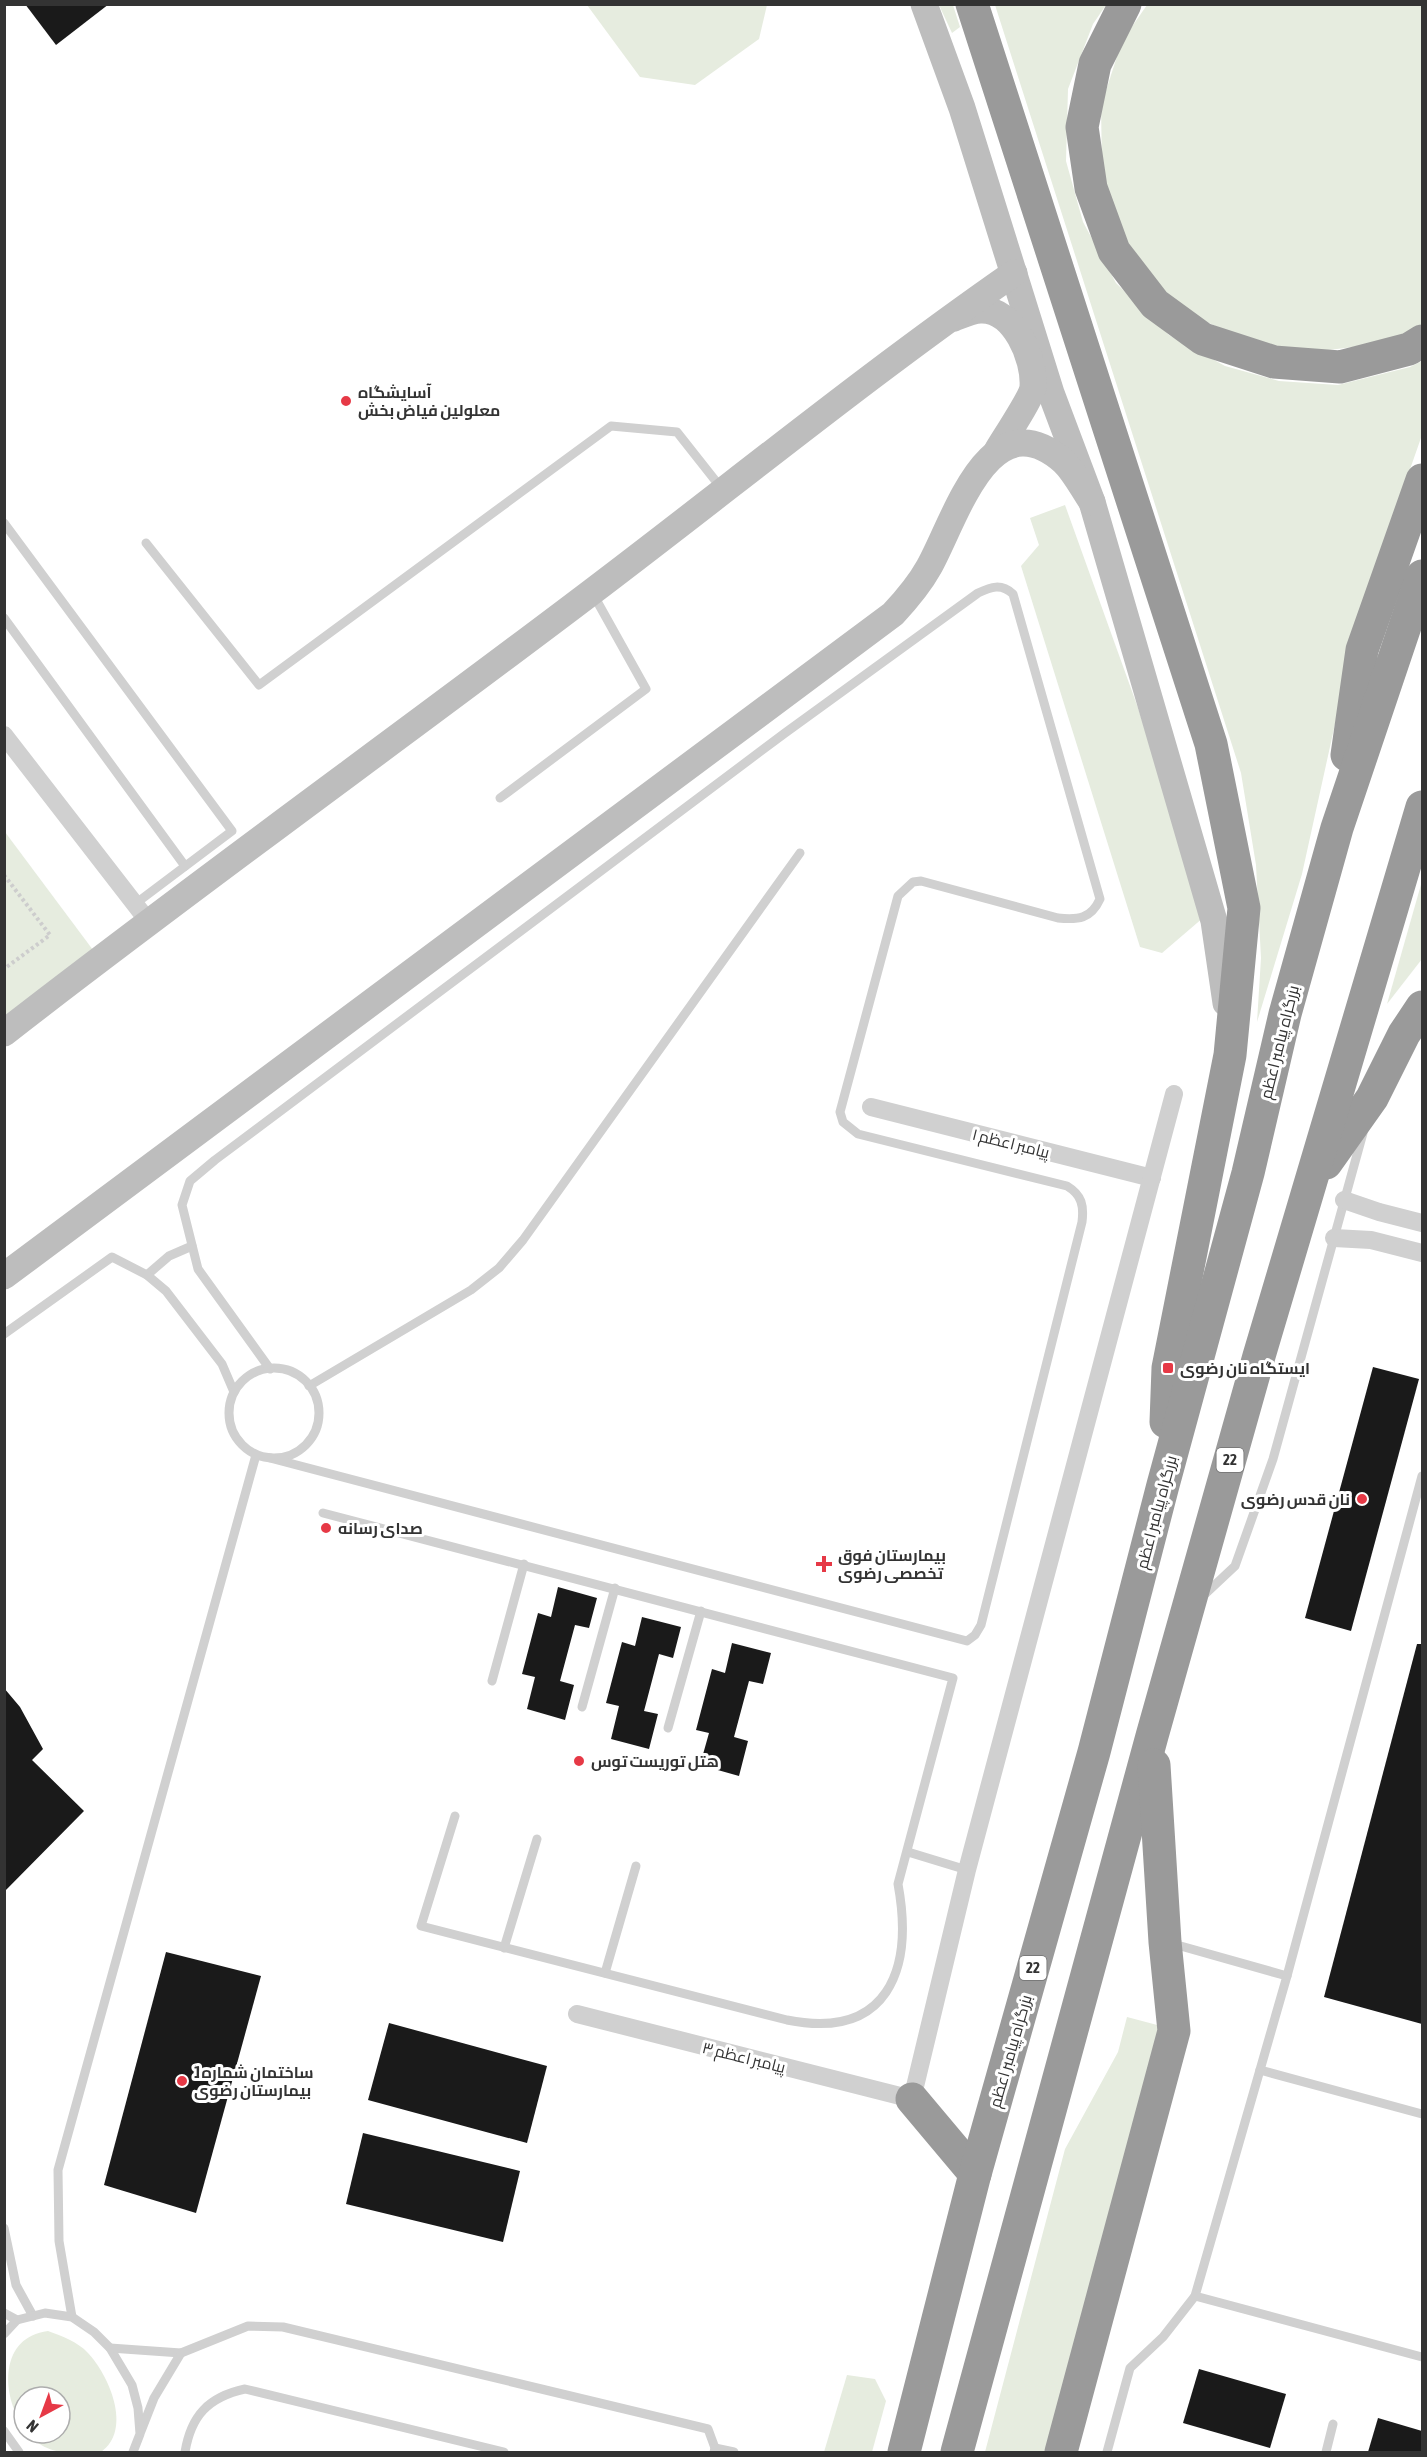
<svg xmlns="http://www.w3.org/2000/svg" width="1427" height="2457" font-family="'Asap Condensed',Cairo,sans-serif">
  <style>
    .green { fill: #e6ecdf }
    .building { fill: #1a1a1a }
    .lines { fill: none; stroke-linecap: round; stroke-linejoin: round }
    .path { stroke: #cdcdcd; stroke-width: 4; stroke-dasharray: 3 3; stroke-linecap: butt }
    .lane { stroke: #d0d0d0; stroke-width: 9 }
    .street { stroke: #d0d0d0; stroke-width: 18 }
    .secondary { stroke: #bdbdbd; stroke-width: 27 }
    .highway { stroke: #9a9a9a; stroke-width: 33 }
    .poi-dot { fill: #e63946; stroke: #fff; stroke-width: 2 }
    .labels { text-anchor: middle; stroke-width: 6; stroke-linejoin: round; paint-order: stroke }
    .shield { fill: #fff; stroke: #707070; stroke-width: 1.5 }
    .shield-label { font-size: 15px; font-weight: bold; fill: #333 }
    .poi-label { font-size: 16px; font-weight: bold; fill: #333; stroke: #fff; text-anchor: start }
    .street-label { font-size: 16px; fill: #333; stroke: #fff }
  </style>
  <rect width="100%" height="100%" fill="#fff"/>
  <g class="green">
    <path d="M 587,5 L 767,5 L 759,39 L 695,85 L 640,77 Z"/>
    <path d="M 939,5 L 953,5 L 960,27 L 952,33 Z"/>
    <path d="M 995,5 L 1106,5 L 1093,24 L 1068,89 L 1066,161 L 1083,222 L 1116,283 L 1169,335 L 1225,366 L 1279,381 L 1338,385 L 1410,367 L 1422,361 L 1422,435 L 1359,615 L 1302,874 L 1257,1022 L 1261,958 L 1256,865 L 1241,773 Z"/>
    <path d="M 1147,5 L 1422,5 L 1422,324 L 1387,343 L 1320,351 L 1259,345 L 1202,320 L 1154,283 L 1122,235 L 1102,168 L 1101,106 L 1122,41 Z"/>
    <path d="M 1065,505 L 1138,708 L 1204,917 L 1162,953 L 1140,947 L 1021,566 L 1039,545 L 1030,518 Z"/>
    <path d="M 5,832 L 93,950 L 5,1017 Z"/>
    <path d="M 1422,881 L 1422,959 L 1387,1004 Z"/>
    <path d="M 1127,2017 L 1161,2026 L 1047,2452 L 985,2452 L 1065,2149 L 1118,2052 Z"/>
    <path d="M 48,2331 C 62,2336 78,2342 88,2353 C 109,2375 133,2430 101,2452 C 73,2453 47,2457 28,2433 L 60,2433 L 60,2397 L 24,2397 L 24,2428 C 0,2393 0,2337 48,2331 Z"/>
    <path d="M 847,2375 L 875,2379 L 886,2401 L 872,2452 L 824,2452 Z"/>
  </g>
  <g class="building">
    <path d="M 25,4 L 109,4 L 56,45 Z"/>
    <path d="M 1373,1367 L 1419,1379 L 1351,1631 L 1305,1618 Z"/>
    <path d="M 558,1587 L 597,1598 L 589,1628 L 575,1625 L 560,1681 L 574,1685 L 565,1720 L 527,1709 L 535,1677 L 522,1674 L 538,1613 L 551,1617 Z"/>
    <path d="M 642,1617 L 681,1627 L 673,1658 L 659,1654 L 644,1711 L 658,1714 L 649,1749 L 611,1739 L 619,1706 L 606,1703 L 622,1642 L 635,1646 Z"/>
    <path d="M 732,1643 L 771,1653 L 763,1684 L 749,1681 L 734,1737 L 748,1741 L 739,1776 L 700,1765 L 709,1733 L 696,1730 L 712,1669 L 725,1673 Z"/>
    <path d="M 1417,1644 L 1422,1644 L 1422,2024 L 1324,1997 Z"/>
    <path d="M 4,1688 L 20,1707 L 43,1749 L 32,1760 L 84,1811 L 4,1892 Z"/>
    <path d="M 166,1952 L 261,1976 L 196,2213 L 104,2185 Z"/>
    <path d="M 389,2023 L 547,2066 L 527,2143 L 368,2100 Z"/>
    <path d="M 363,2133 L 520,2171 L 503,2242 L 346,2204 Z"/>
    <path d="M 1199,2369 L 1286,2394 L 1270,2448 L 1183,2423 Z"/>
    <path d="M 1378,2418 L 1422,2431 L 1422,2452 L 1368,2452 Z"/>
  </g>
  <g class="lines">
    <path class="path" d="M 4,875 L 50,935 L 4,969"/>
    <g class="lane">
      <path d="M 4,523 L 232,831 L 135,904"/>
      <path d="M 146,543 L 259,685 L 611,426 L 677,432 L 722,489"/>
      <path d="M 4,618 L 185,866"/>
      <path d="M 500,798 L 646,689 L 593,594"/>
      <path d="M 147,1275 L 169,1256 L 192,1246"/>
      <path d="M 4,1334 L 112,1257 L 147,1275 L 166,1291 L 222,1364 L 234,1392"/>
      <circle cx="274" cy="1413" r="45"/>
      <path d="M 309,1386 L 471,1290 L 499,1268 L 523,1240 L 800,853"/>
      <path d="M 270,1458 L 967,1641 L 975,1635 L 981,1625 L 1082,1222 C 1084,1206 1082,1195 1067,1186 L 858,1134 L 843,1122 L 840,1112 L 898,896 L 913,882 L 921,881 L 1058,918 C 1078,920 1091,919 1100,899 L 1013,594 C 1001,583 991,587 978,593 L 785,733 L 215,1160 L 190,1181 L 182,1205 L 198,1269 L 270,1369"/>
      <path d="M 323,1513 L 953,1678 L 898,1884 C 914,1971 887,2040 787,2020 L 421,1926 L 455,1816"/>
      <path d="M 1203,1596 L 1235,1566 L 1273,1459 L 1363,1133"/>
      <path d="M 492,1681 L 524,1564"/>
      <path d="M 582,1707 L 615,1588"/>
      <path d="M 668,1728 L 701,1611"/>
      <path d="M 908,1852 L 967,1870"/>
      <path d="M 1170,1943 L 1287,1976"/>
      <path d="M 504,1948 L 537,1839"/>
      <path d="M 605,1973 L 636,1866"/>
      <path d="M 1260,2070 L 1422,2114"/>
      <path d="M 4,2228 L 16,2285 L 33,2316"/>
      <path d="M 1195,2296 L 1422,2357"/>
      <path d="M 4,2313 L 17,2320"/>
      <path d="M 72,2317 L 59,2241 L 58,2170 L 256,1455"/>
      <path d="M 4,2334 L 17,2320 L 45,2313 L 72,2317 L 94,2332 L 110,2348 L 132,2385 L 138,2408 L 140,2434 L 133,2452"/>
      <path d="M 110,2348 L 181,2353 L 154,2398 L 141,2431"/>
      <path d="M 181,2353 L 248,2326 L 283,2327 L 708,2429 L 715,2448 L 714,2452"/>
      <path d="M 4,2431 L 19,2452"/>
      <path d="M 715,2448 L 734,2452"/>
      <path d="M 185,2452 C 191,2416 208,2397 245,2389 L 504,2452"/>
      <path d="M 1107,2452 L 1130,2368 L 1163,2337 L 1195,2296 L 1287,1976 L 1422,1476"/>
      <path d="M 1326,2452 L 1333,2424"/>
    </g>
    <g class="street">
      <path d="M 4,735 L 148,921"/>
      <path d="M 871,1107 L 1152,1178"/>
      <path d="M 1344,1200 L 1379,1212 L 1422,1223"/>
      <path d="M 1334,1238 L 1371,1240 L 1422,1253"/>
      <path d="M 577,2014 L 912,2099 L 967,1870 L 1174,1094"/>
    </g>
    <g class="secondary">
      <path d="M 924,4 L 962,108 L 1051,393 L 1092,502 L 1214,921 L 1226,1003"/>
      <path d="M 954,318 C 962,315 973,310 981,310 C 1014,309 1035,358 1033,387 C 1032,397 1004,439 997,451"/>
      <path d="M 4,1033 C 198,882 398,739 593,591 C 733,485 870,373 1014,273"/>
      <path d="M 4,1276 L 893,614 C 907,599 919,585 929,567 C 955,521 989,397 1063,461 C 1074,471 1083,489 1092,502"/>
    </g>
    <g class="highway">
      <path d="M 972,4 L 1211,744 L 1244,908 L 1230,1055 L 1168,1368 L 1166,1422"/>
      <path d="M 1125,4 L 1095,64 L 1082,127 L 1091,188 L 1114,251 L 1155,304 L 1203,339 L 1274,362 L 1340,367 L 1409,349 L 1422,341"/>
      <path d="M 1347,755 L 1362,650 L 1422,480"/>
      <path d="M 1326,1163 L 1372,1098 L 1404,1034 L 1422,1007"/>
      <path d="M 912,2099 L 975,2174"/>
      <path d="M 904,2452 L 975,2174 L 1094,1752 L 1163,1485 L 1248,1173 L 1285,1014 L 1337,828 L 1422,576"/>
      <path d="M 957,2452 L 1152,1736 L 1259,1356 L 1422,807"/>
      <path d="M 1061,2452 L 1174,2031 L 1165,1942 L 1154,1765"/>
    </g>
  </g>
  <g class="poi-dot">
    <circle cx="346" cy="401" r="6"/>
    <rect x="1162" y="1362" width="12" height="12" rx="3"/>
    <circle cx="1362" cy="1499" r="6"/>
    <circle cx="326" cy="1528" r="6"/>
    <path d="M821 1555h6v6h6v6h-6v6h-6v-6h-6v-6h6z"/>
    <circle cx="579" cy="1761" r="6"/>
    <circle cx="182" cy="2081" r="6"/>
  </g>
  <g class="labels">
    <g class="shield">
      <rect x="1216.5" y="1448" width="27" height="24" rx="4.5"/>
      <rect x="1019.5" y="1956" width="27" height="24" rx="4.5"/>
    </g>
    <g class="shield-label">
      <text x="1230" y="1465">22</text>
      <text x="1033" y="1973">22</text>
    </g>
    <g class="poi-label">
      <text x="358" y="398">آسایشگاه<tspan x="358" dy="18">معلولین فیاض بخش</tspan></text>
      <text x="1180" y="1374">ایستگاه نان رضوی</text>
      <text x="1350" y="1505" text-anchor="end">نان قدس رضوی</text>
      <text x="338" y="1534">صدای رسانه</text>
      <text x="838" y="1561">بیمارستان فوق<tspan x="838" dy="18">تخصصی رضوی</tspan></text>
      <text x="591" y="1767">هتل توریست توس</text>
      <text x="194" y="2078">ساختمان شماره1<tspan x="194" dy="18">بیمارستان رضوی</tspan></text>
    </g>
    <g class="street-label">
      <text transform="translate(1279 1042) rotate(-76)" y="6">بزرگراه پیامبر اعظم</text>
      <text transform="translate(1011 1143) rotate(14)" y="6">پیامبر اعظم ۱</text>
      <text transform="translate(1156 1512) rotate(-75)" y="6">بزرگراه پیامبر اعظم</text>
      <text transform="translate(1010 2051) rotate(-74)" y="6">بزرگراه پیامبر اعظم</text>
      <text transform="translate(744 2057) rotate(14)" y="6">پیامبر اعظم ۳</text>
    </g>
  </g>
  <rect width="1427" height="2457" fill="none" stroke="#333333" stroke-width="12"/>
  <g transform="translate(42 2415) rotate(221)"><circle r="28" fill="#ffffff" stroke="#adadad" stroke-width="1.5"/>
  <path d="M0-4.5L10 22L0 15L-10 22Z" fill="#e63946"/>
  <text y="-9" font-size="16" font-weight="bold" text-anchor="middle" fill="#333333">N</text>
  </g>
</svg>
